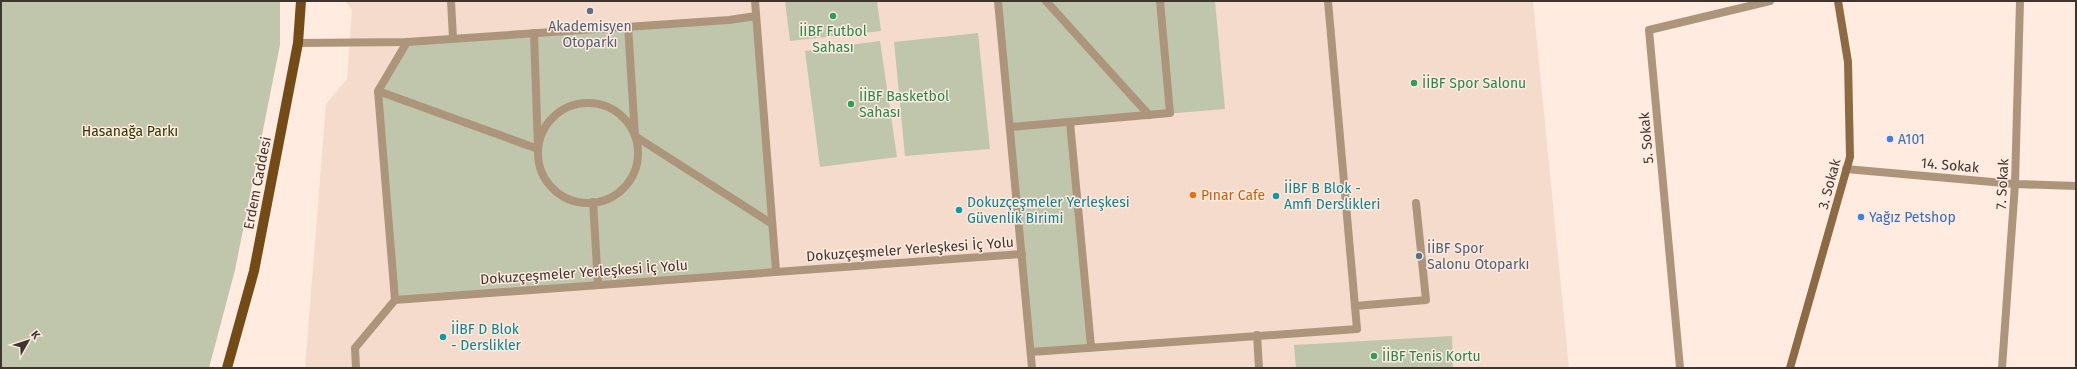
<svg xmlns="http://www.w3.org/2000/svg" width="2077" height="369" font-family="'Fira Sans',sans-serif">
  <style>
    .built { fill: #f4dbcc }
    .green { fill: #c0c6ac }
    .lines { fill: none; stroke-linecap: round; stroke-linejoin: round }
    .street { stroke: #ad957c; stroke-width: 8 }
    .secondary { stroke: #8c6a44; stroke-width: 8 }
    .primary { stroke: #734b17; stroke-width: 10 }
    .service-dot { fill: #5c6f8a; stroke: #ffebdf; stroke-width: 1.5 }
    .leisure-dot { fill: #2e9e5b; stroke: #ffebdf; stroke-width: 1.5 }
    .shop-dot { fill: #3f7fe0; stroke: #ffebdf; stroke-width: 1.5 }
    .food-dot { fill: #e8710a; stroke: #ffebdf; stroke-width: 1.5 }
    .culture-dot { fill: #0f9aa8; stroke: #ffebdf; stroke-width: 1.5 }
    .labels { text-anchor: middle; stroke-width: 3; stroke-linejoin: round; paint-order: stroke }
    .service-label { font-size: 14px; fill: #4e5e75; stroke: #ffebdf }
    .leisure-label { font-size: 14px; fill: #27864d; stroke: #ffebdf; text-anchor: start }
    .park-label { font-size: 14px; fill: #2e3704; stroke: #ffebdf }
    .street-label { font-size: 14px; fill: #3f352f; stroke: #ffebdf }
    .shop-label { font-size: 14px; fill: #366cbe; stroke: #ffebdf; text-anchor: start }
    .culture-label { font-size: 14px; fill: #0d838f; stroke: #ffebdf; text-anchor: start }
    .food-label { font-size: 14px; fill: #c56008; stroke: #ffebdf; text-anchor: start }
  </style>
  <rect width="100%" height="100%" fill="#ffebdf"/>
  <path class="built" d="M 345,1 L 1533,1 L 1569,368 L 305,368 L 326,104 L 347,79 L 352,10 Z"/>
  <g class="green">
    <path d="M 1,1 L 280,1 L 280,45 L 235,270 L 209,368 L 1,368 Z"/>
    <path d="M 785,1 L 877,1 L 881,31 L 790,41 Z"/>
    <path d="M 998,1 L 1215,1 L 1225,109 L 1070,122 L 1091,346 L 1031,352 Z"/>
    <path d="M 756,16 L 776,271 L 395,300 L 378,91 L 407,42 Z"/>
    <path d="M 978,33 L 990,149 L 905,156 L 894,42 Z"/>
    <path d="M 880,41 L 897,157 L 820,167 L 805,51 Z"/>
    <path d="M 1452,336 L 1453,368 L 1296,368 L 1294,345 Z"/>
  </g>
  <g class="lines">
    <g class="street">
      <path d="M 451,1 L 453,38"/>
      <path d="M 755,1 L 776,271"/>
      <path d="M 998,1 L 1032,368"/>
      <path d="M 1046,1 L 1149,115"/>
      <path d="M 628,26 L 635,136 L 772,224"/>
      <path d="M 298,43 L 407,42 L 729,20 L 756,16"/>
      <path d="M 378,91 L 538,149 L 534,33"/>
      <circle cx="588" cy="153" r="50"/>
      <path d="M 1070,122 L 1091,346"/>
      <path d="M 1010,127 L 1170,113 L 1160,1"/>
      <path d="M 1846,169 L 2015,184 L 2076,186"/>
      <path d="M 593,202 L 598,284"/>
      <path d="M 395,300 L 1022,254"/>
      <path d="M 1355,306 L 1426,300 L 1416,203"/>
      <path d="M 1257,335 L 1259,368"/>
      <path d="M 1031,352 L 1357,329 L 1328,1"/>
      <path d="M 356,368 L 355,348 L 395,300 L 378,91 L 407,42"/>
      <path d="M 1680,368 L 1649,30 L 1770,1"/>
      <path d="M 2002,368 L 2015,184 L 2020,1"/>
    </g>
    <path class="secondary" d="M 1790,368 L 1850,157 L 1848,62 L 1838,1"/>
    <path class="primary" d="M 227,368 L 254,271 L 298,43 L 301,1"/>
  </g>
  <g class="service-dot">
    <circle cx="590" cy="11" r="4"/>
    <circle cx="1419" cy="256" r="4"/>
  </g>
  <g class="leisure-dot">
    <circle cx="833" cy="16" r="4"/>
    <circle cx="1414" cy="83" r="4"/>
    <circle cx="851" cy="104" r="4"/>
    <circle cx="1374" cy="356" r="4"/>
  </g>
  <g class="shop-dot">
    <circle cx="1890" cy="139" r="4"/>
    <circle cx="1861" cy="217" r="4"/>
  </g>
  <circle class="food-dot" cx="1193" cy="195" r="4"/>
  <g class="culture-dot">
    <circle cx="1276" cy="196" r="4"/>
    <circle cx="959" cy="210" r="4"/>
    <circle cx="443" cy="337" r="4"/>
  </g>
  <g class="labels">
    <g class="service-label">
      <text x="590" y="31">Akademisyen<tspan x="590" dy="16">Otoparkı</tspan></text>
      <text x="1427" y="253" text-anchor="start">İİBF Spor<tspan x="1427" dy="16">Salonu Otoparkı</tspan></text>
    </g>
    <g class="leisure-label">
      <text x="833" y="36" text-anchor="middle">İİBF Futbol<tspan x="833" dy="16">Sahası</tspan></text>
      <text x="1422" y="88">İİBF Spor Salonu</text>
      <text x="859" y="101">İİBF Basketbol<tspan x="859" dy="16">Sahası</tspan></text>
      <text x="1382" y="361">İİBF Tenis Kortu</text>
    </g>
    <g class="park-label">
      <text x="130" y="136">Hasanağa Parkı</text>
    </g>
    <g class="street-label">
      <text transform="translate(1646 138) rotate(-95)" y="5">5. Sokak</text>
      <text transform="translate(1950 165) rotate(5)" y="5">14. Sokak</text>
      <text transform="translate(257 183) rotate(-79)" y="5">Erdem Caddesi</text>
      <text transform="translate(1829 184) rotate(-75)" y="5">3. Sokak</text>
      <text transform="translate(2002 184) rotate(-87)" y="5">7. Sokak</text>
      <text transform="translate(910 249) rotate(-4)" y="5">Dokuzçeşmeler Yerleşkesi İç Yolu</text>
      <text transform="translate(584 272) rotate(-4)" y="5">Dokuzçeşmeler Yerleşkesi İç Yolu</text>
    </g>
    <g class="shop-label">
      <text x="1898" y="144">A101</text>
      <text x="1869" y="222">Yağız Petshop</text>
    </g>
    <g class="culture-label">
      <text x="1284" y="193">İİBF B Blok -<tspan x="1284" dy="16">Amfi Derslikleri</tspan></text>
      <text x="967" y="207">Dokuzçeşmeler Yerleşkesi<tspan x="967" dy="16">Güvenlik Birimi</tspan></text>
      <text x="451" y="334">İİBF D Blok<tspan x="451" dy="16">- Derslikler</tspan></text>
    </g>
    <g class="food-label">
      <text x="1201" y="200">Pınar Cafe</text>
    </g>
  </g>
  <rect width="2077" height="369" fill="none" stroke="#3f352f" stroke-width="4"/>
  <g transform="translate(28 341) rotate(51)" stroke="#ffebdf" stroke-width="3" paint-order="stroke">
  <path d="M0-3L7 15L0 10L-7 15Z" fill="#3f352f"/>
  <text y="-6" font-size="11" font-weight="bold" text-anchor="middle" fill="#3f352f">K</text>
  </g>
</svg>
